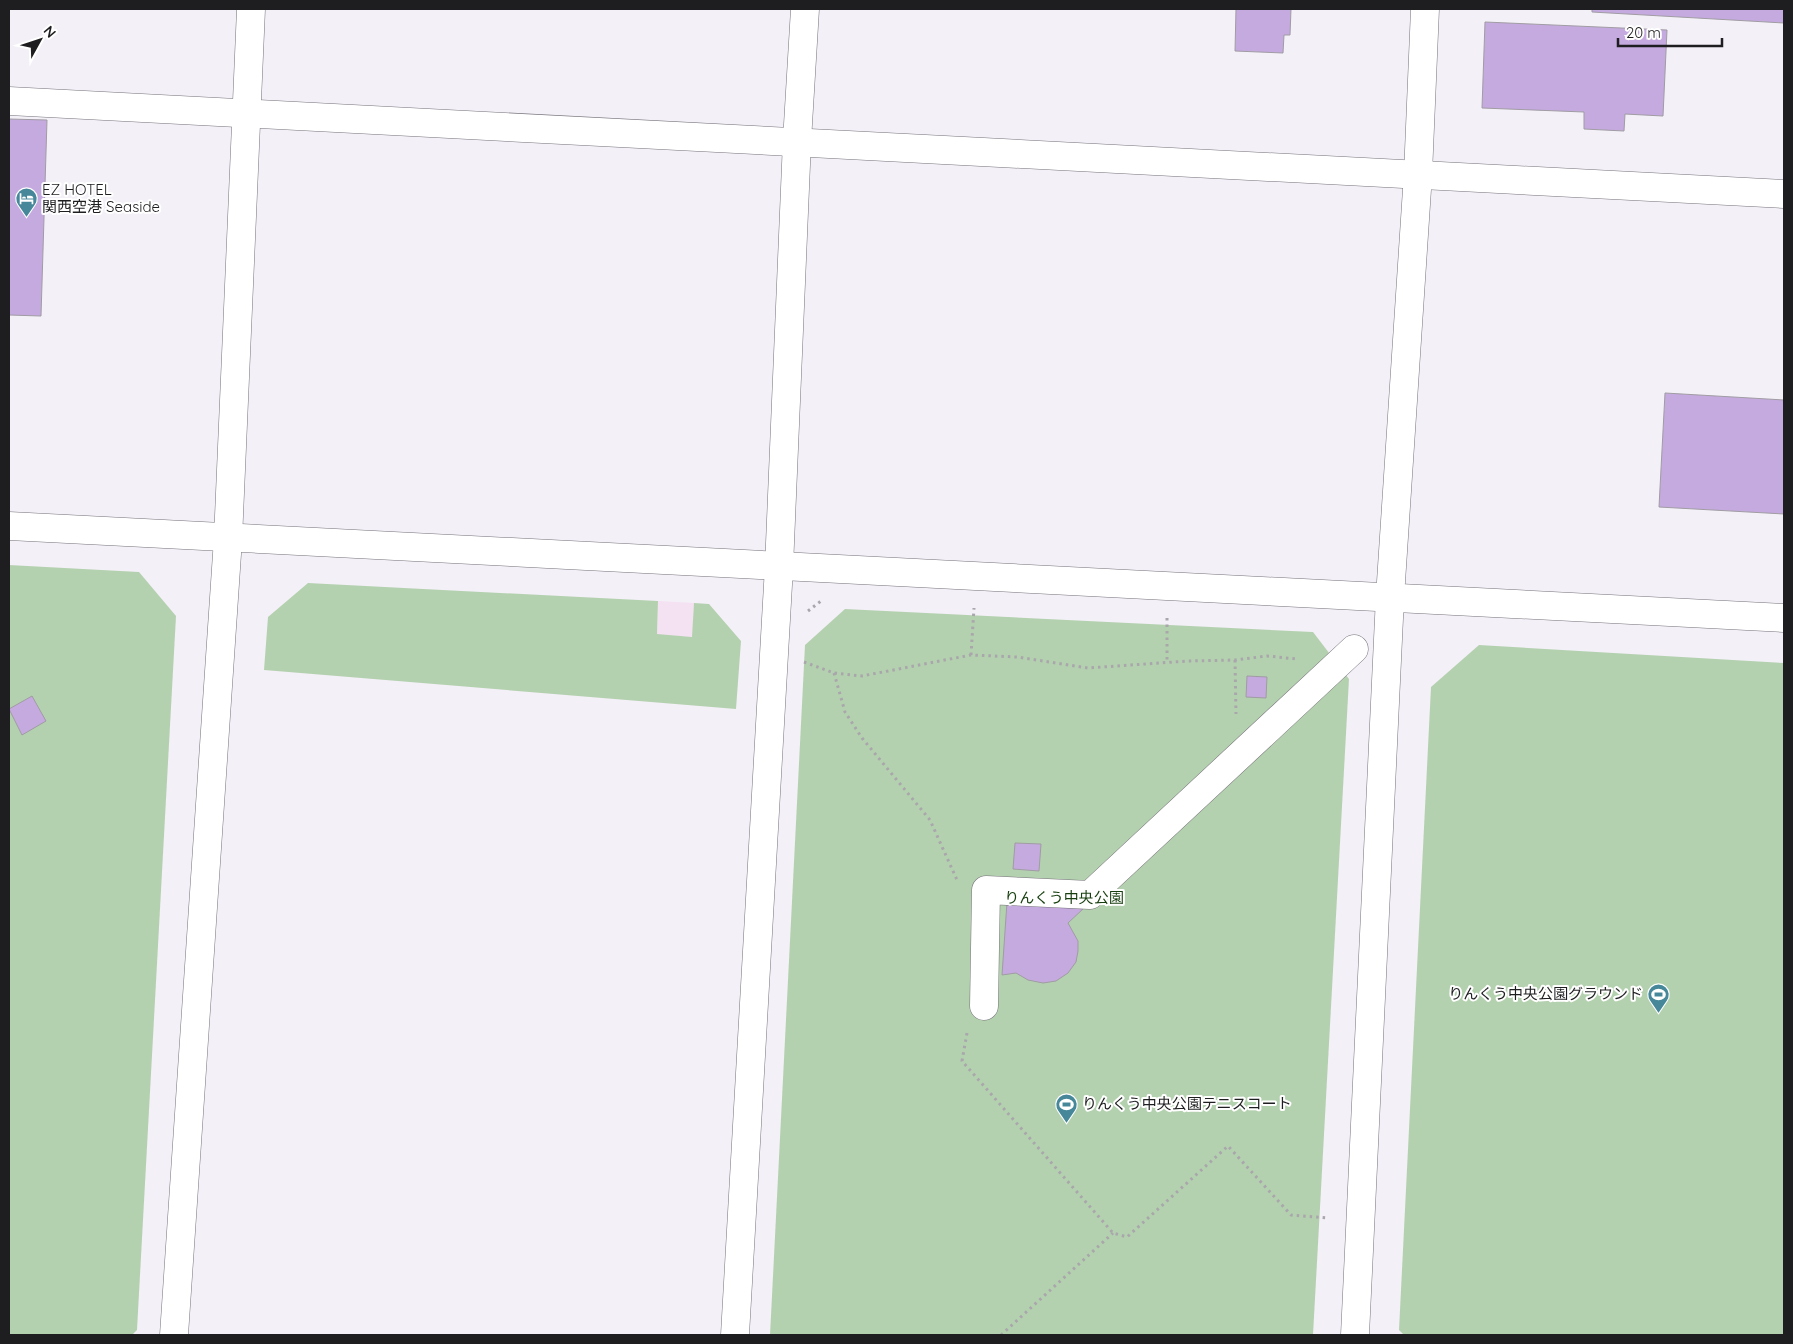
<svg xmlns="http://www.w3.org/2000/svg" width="1793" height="1344" font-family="Quicksand,'Noto Sans JP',sans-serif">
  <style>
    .industrial { fill: #f4e1f2 }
    .green { fill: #b4d1af }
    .building { fill: #c5aadf; stroke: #a09ca3 }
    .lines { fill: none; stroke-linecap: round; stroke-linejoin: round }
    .minor-casing { stroke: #76727a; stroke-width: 29 }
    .path { stroke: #a9a6ac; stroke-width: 3; stroke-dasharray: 2.5 4; stroke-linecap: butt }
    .minor { stroke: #fff; stroke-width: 28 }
    .labels { text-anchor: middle; stroke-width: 4; stroke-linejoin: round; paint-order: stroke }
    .poi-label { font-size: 15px; fill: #1e1d20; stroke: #fff; text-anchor: start }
    .park-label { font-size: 15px; fill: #163e0e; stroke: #fff }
  </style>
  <rect width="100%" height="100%" fill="#f4f0f8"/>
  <path class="industrial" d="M 658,601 L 694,603 L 693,637 L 657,635 Z"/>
  <g class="green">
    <path d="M 9,565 L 139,572 L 176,616 L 137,1330 L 132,1335 L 9,1335 Z"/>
    <path d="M 308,583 L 658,601 L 657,634 L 692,637 L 694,603 L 709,604 L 741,641 L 736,709 L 264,670 L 268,617 Z"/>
    <path d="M 845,609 L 1313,632 L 1349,679 L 1313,1335 L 770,1335 L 805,645 Z"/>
    <path d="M 1479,645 L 1784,663 L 1784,1335 L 1404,1335 L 1399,1330 L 1431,687 Z"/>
  </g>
  <g class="building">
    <path d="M 1236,9 L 1291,9 L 1290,35 L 1284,35 L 1283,53 L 1235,51 Z"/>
    <path d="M 1592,9 L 1784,9 L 1784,23 L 1592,12 Z"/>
    <path d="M 1485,22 L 1667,30 L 1663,116 L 1625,114 L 1624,131 L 1584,129 L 1584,112 L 1482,108 Z"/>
    <path d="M 9,119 L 47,120 L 41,316 L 9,315 Z"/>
    <path d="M 1665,393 L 1784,400 L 1784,514 L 1659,507 Z"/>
    <path d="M 1247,676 L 1267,677 L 1266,698 L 1246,697 Z"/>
    <path d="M 32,696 L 46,721 L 22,735 L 9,709 Z"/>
    <path d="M 1015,843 L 1041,844 L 1039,871 L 1013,869 Z"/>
    <path d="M 1007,902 L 1083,909 L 1068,923 L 1078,941 L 1078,951 L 1076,962 L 1068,973 L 1056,981 L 1043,983 L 1028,980 L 1016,973 L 1002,975 Z"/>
  </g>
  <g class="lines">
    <defs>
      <g id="minor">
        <path d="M 9,101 L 1784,194"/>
        <path d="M 9,526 L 1784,618"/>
        <path d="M 984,1006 L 986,890 L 1090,895 L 1354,649"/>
        <path d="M 174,1335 L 228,539 L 251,9"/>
        <path d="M 735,1335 L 779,567 L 797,141 L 805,9"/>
        <path d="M 1355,1335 L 1390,597 L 1418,174 L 1425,9"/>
      </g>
    </defs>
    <use href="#minor" class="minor-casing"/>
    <g class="path">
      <path d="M 808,611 L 821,601"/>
      <path d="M 1167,618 L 1167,662"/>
      <path d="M 971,655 L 974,608"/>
      <path d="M 1235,660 L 1236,714"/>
      <path d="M 804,662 L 834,673 L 862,676 L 971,655 L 1017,657 L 1088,668 L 1188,661 L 1235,660 L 1267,656 L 1297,659"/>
      <path d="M 834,673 L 845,712 L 862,738 L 930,820 L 957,880"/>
      <path d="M 967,1033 L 962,1061 L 1113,1233 L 1127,1237 L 1228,1146 L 1291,1215 L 1328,1218"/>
      <path d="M 1001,1335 L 1113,1233"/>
    </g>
    <use href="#minor" class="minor"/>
  </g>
  <defs>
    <symbol id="hotel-pin" viewBox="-11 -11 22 30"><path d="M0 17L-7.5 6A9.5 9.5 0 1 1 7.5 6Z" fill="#46879a" stroke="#fff"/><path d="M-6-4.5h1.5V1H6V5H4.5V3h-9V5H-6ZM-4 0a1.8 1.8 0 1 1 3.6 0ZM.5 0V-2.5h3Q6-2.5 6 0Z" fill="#fff"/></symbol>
    <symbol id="stadium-pin" viewBox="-11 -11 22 30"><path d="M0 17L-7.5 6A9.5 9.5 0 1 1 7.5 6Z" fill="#46879a" stroke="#fff"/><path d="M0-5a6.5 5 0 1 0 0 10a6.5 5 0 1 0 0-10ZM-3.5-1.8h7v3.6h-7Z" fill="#fff"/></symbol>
  </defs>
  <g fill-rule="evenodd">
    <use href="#hotel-pin" x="14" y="186" width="25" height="34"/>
    <use href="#stadium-pin" x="1646" y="982" width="25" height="34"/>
    <use href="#stadium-pin" x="1054" y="1092" width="25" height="34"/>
  </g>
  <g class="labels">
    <g class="poi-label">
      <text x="42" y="195">EZ HOTEL<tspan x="42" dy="17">関西空港 Seaside</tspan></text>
      <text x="1643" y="999" text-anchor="end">りんくう中央公園グラウンド</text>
      <text x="1082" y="1109">りんくう中央公園テニスコート</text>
    </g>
    <g class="park-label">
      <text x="1064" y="903">りんくう中央公園</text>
    </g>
  </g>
  <rect width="1793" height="1344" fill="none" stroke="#1e1d20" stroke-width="20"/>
  <g transform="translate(40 40) rotate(50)" stroke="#ffffff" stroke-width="4" paint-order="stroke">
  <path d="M0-4L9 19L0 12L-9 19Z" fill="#1e1d20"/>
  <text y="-8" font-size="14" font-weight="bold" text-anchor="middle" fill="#1e1d20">N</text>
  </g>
  <path d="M1618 38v8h104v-8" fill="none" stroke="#1e1d20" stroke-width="2.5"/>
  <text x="1626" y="38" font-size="15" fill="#1e1d20" stroke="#ffffff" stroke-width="4" paint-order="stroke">20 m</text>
</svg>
